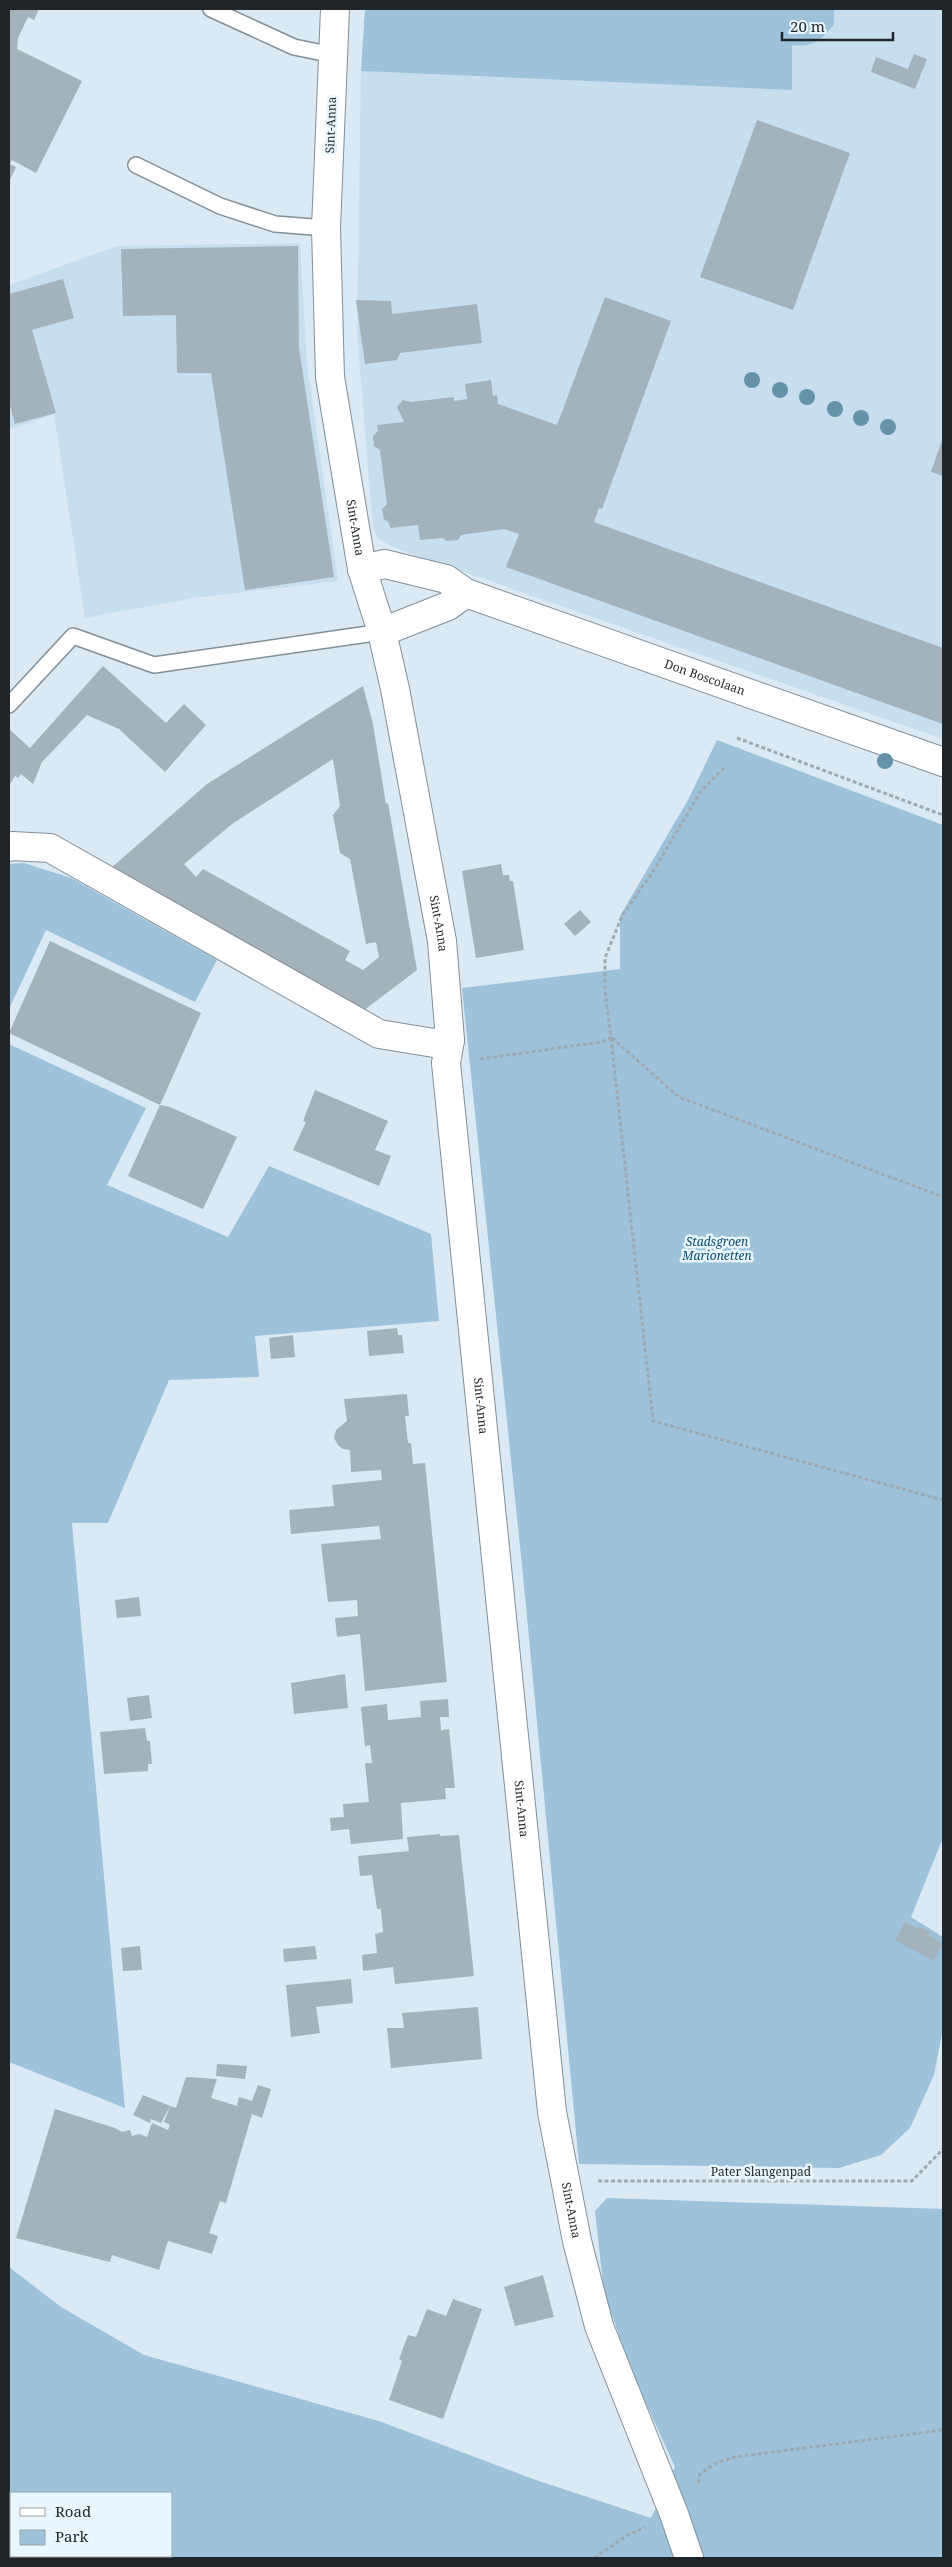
<svg xmlns="http://www.w3.org/2000/svg" width="952" height="2567" font-family="'Noto Serif',serif">
  <style>
    .built { fill: #c9deed }
    .green { fill: #9dc2da; fill-rule: evenodd }
    .building { fill: #a4b2bc; fill-rule: evenodd }
    .lines { fill: none; stroke-linecap: round; stroke-linejoin: round }
    .service-casing { stroke: #818f98; stroke-width: 18 }
    .minor-casing { stroke: #818f98; stroke-width: 30 }
    .path { stroke: #9eaab2; stroke-width: 3; stroke-dasharray: 4 2.5; stroke-linecap: butt }
    .service { stroke: #fff; stroke-width: 15 }
    .minor { stroke: #fff; stroke-width: 28 }
    .tree { fill: #6592a8 }
    .labels { text-anchor: middle; stroke-width: 5; stroke-linejoin: round; paint-order: stroke }
    .street-label { font-size: 12px; fill: #1f2528; stroke: #eaf6fe }
    .park-label { font-size: 12px; font-style: italic; fill: #054a6b; stroke: #eaf6fe }
  </style>
  <rect width="100%" height="100%" fill="#dae9f3"/>
  <g class="built">
    <path d="M 834,9 L 943,9 L 943,739 L 392,547 L 377,537 L 373,528 L 357,333 L 361,71 L 791,90 L 792,44 Z"/>
    <path d="M 300,243 L 307,363 L 338,581 L 194,598 L 85,618 L 54,414 L 9,430 L 9,285 L 117,246 Z"/>
  </g>
  <g class="green">
    <path d="M 365,9 L 834,9 L 834,25 C 820,40 813,48 792,45 L 792,90 L 361,71 Z"/>
    <path d="M 717,740 L 943,825 L 943,1838 L 911,1917 L 943,1937 L 943,2028 L 934,2075 L 910,2128 L 881,2155 L 839,2168 L 579,2164 L 524,1585 L 462,988 L 620,969 L 620,916 L 688,800 Z"/>
    <path d="M 24,863 L 71,878 L 217,960 L 195,1002 L 46,930 L 9,1009 L 9,864 Z"/>
    <path d="M 9,1044 L 146,1108 L 107,1185 L 228,1237 L 269,1166 L 431,1234 L 439,1321 L 255,1336 L 259,1377 L 169,1380 L 108,1523 L 72,1523 L 125,2108 L 9,2062 Z"/>
    <path d="M 607,2198 L 943,2209 L 943,2558 L 9,2558 L 9,2267 L 61,2307 L 144,2355 L 379,2421 L 533,2479 L 651,2518 L 675,2467 L 633,2375 L 604,2292 L 595,2211 ZM 11,2493 L 171,2493 L 171,2556 L 11,2556 Z"/>
  </g>
  <g class="building">
    <path d="M 9,9 L 39,9 L 34,20 L 28,17 L 18,38 L 17,49 L 82,81 L 36,173 L 12,160 L 10,164 L 16,167 L 9,182 Z"/>
    <path d="M 914,54 L 927,59 L 915,89 L 871,72 L 876,57 L 908,69 Z"/>
    <path d="M 757,120 L 850,153 L 793,310 L 700,277 Z"/>
    <path d="M 298,246 L 299,348 L 334,577 L 245,590 L 211,373 L 177,373 L 176,315 L 123,316 L 121,249 Z"/>
    <path d="M 63,279 L 74,318 L 32,330 L 56,413 L 15,424 L 9,402 L 9,294 Z"/>
    <path d="M 605,297 L 671,321 L 602,509 L 599,508 L 594,522 L 943,648 L 943,724 L 506,567 L 519,534 L 504,529 L 461,535 L 458,540 L 447,541 L 443,538 L 420,540 L 418,525 L 390,528 L 389,523 L 384,519 L 382,509 L 387,504 L 380,450 L 374,446 L 373,436 L 378,431 L 377,425 L 404,422 L 397,407 L 403,400 L 411,402 L 454,397 L 454,401 L 467,399 L 465,384 L 491,380 L 493,396 L 497,395 L 498,404 L 557,425 Z"/>
    <path d="M 356,300 L 391,301 L 392,314 L 477,304 L 482,343 L 400,353 L 397,360 L 365,364 Z"/>
    <path d="M 943,437 L 943,476 L 931,472 Z"/>
    <path d="M 103,666 L 166,723 L 184,704 L 206,725 L 165,772 L 119,729 L 87,715 L 42,762 L 33,784 L 21,774 L 18,778 L 15,776 L 9,786 L 9,729 L 30,748 Z"/>
    <path d="M 363,686 L 373,724 L 386,804 L 388,803 L 417,970 L 363,1011 L 110,869 L 207,784 ZM 333,759 L 340,806 L 333,815 L 340,853 L 350,859 L 366,944 L 376,942 L 379,957 L 363,970 L 345,960 L 350,951 L 203,869 L 196,877 L 184,864 L 232,824 Z"/>
    <path d="M 501,864 L 503,875 L 509,875 L 510,881 L 513,881 L 524,950 L 476,958 L 462,871 Z"/>
    <path d="M 580,910 L 591,922 L 575,936 L 564,924 Z"/>
    <path d="M 50,941 L 201,1013 L 160,1105 L 9,1033 Z"/>
    <path d="M 315,1090 L 388,1121 L 375,1150 L 391,1156 L 379,1186 L 293,1150 L 306,1122 L 303,1121 Z"/>
    <path d="M 160,1105 L 170,1107 L 237,1137 L 203,1209 L 128,1176 Z"/>
    <path d="M 397,1328 L 398,1335 L 402,1335 L 404,1353 L 369,1356 L 367,1331 Z"/>
    <path d="M 293,1335 L 295,1357 L 271,1359 L 269,1338 Z"/>
    <path d="M 407,1394 L 409,1416 L 405,1416 L 408,1443 L 411,1443 L 413,1464 L 425,1463 L 447,1682 L 365,1691 L 360,1634 L 337,1637 L 335,1618 L 358,1616 L 357,1600 L 328,1602 L 321,1544 L 381,1539 L 379,1526 L 291,1534 L 289,1510 L 334,1506 L 332,1485 L 382,1480 L 381,1470 L 351,1472 L 350,1450 L 343,1449 L 338,1445 L 334,1438 L 336,1430 L 347,1421 L 344,1399 Z"/>
    <path d="M 139,1597 L 141,1616 L 117,1618 L 115,1600 Z"/>
    <path d="M 345,1674 L 348,1708 L 294,1714 L 291,1683 Z"/>
    <path d="M 149,1695 L 152,1718 L 130,1721 L 127,1698 Z"/>
    <path d="M 448,1699 L 449,1717 L 440,1717 L 441,1730 L 449,1729 L 455,1788 L 445,1788 L 446,1799 L 401,1803 L 403,1839 L 351,1844 L 349,1829 L 331,1831 L 330,1818 L 344,1817 L 343,1804 L 369,1802 L 365,1763 L 372,1763 L 370,1745 L 365,1746 L 361,1707 L 387,1704 L 388,1720 L 421,1717 L 420,1701 Z"/>
    <path d="M 145,1728 L 147,1741 L 150,1741 L 152,1764 L 148,1764 L 148,1771 L 104,1774 L 100,1732 Z"/>
    <path d="M 440,1834 L 440,1836 L 459,1835 L 474,1976 L 395,1984 L 393,1967 L 363,1971 L 362,1955 L 377,1953 L 375,1934 L 383,1932 L 381,1909 L 377,1909 L 372,1875 L 360,1876 L 358,1856 L 409,1851 L 407,1837 Z"/>
    <path d="M 905,1922 L 918,1929 L 920,1927 L 930,1932 L 928,1935 L 943,1944 L 933,1961 L 895,1940 Z"/>
    <path d="M 140,1946 L 142,1970 L 123,1971 L 121,1948 Z"/>
    <path d="M 315,1946 L 317,1959 L 284,1962 L 283,1949 Z"/>
    <path d="M 351,1979 L 353,2003 L 316,2007 L 320,2033 L 291,2037 L 286,1985 Z"/>
    <path d="M 478,2007 L 482,2059 L 391,2068 L 387,2028 L 404,2028 L 402,2013 Z"/>
    <path d="M 217,2064 L 247,2066 L 245,2079 L 216,2076 Z"/>
    <path d="M 186,2077 L 217,2079 L 211,2098 L 237,2106 L 239,2097 L 252,2101 L 258,2085 L 271,2089 L 262,2118 L 252,2114 L 226,2203 L 220,2201 L 209,2233 L 218,2236 L 212,2254 L 168,2241 L 159,2270 L 112,2255 L 110,2262 L 16,2238 L 55,2109 L 115,2128 L 122,2132 L 130,2130 L 132,2136 L 139,2134 L 147,2137 L 152,2123 L 168,2130 L 170,2125 L 164,2122 L 170,2106 L 176,2108 Z"/>
    <path d="M 143,2095 L 170,2106 L 161,2123 L 151,2119 L 150,2123 L 133,2115 Z"/>
    <path d="M 543,2275 L 554,2317 L 515,2326 L 504,2287 Z"/>
    <path d="M 453,2299 L 482,2309 L 443,2419 L 389,2400 L 402,2361 L 399,2359 L 408,2335 L 416,2337 L 427,2309 L 446,2316 Z"/>
  </g>
  <g class="lines">
    <defs>
      <g id="service">
        <path d="M 211,9 L 294,47 L 333,55"/>
        <path d="M 136,165 L 220,206 L 275,224 L 326,228"/>
        <path d="M 9,705 L 73,636 L 154,665 L 382,632"/>
      </g>
      <g id="minor">
        <path id="s1" d="M 335,9 L 326,228 L 330,377 L 362,569 L 382,632 L 395,689 L 442,941 L 450,1040 L 446,1063 L 552,2112 L 577,2241 L 599,2326 L 674,2514 L 689,2558"/>
        <path id="s2" d="M 362,569 L 385,564 L 446,579 L 466,593 L 943,762"/>
        <path d="M 382,632 L 448,606 L 466,593"/>
        <path d="M 9,847 L 12,846 L 50,848 L 379,1034 L 434,1043 L 450,1040"/>
      </g>
    </defs>
    <use href="#service" class="service-casing"/>
    <use href="#minor" class="minor-casing"/>
    <g class="path">
      <path d="M 737,738 L 943,815"/>
      <path d="M 611,1038 L 653,1421 L 943,1500"/>
      <path d="M 612,1038 L 679,1097 L 943,1197"/>
      <path d="M 480,1059 L 601,1042 L 611,1038 L 605,991 L 605,958 L 622,916 L 652,873 L 701,791 L 726,766"/>
      <path d="M 598,2181 L 912,2181 L 943,2149"/>
      <path d="M 698,2483 L 700,2474 L 716,2463 L 735,2457 L 943,2430"/>
      <path d="M 594,2558 L 628,2535 L 645,2527"/>
    </g>
    <use href="#service" class="service"/>
    <use href="#minor" class="minor"/>
  </g>
  <g class="tree">
    <circle cx="752" cy="380" r="8"/>
    <circle cx="780" cy="390" r="8"/>
    <circle cx="807" cy="397" r="8"/>
    <circle cx="835" cy="409" r="8"/>
    <circle cx="861" cy="418" r="8"/>
    <circle cx="888" cy="427" r="8"/>
    <circle cx="885" cy="761" r="8"/>
  </g>
  <g class="labels">
    <g class="street-label">
      <text transform="translate(331 125) rotate(-88)" y="4">Sint-Anna</text>
      <text dy="4" stroke="none"><textPath href="#s1" startOffset="521">Sint-Anna</textPath></text>
      <text dy="4" stroke="none"><textPath href="#s2" startOffset="364">Don Boscolaan</textPath></text>
      <text dy="4" stroke="none"><textPath href="#s1" startOffset="926">Sint-Anna</textPath></text>
      <text dy="4" stroke="none"><textPath href="#s1" startOffset="1411">Sint-Anna</textPath></text>
      <text dy="4" stroke="none"><textPath href="#s1" startOffset="1816">Sint-Anna</textPath></text>
      <text x="761" y="2176">Pater Slangenpad</text>
      <text dy="4" stroke="none"><textPath href="#s1" startOffset="2221">Sint-Anna</textPath></text>
    </g>
    <g class="park-label">
      <text x="717" y="1246">Stadsgroen<tspan x="717" dy="14">Marionetten</tspan></text>
    </g>
  </g>
  <rect width="952" height="2567" fill="none" stroke="#1f2528" stroke-width="20"/>
  <rect x="10" y="2492" width="162" height="65" fill="#eaf6fe" stroke="#99a2a8"/>
  <rect x="20" y="2508" width="25" height="8" fill="#ffffff" stroke="#99a2a8"/>
  <text x="55" y="2517" font-size="15" fill="#1f2528">Road</text>
  <rect x="20" y="2530" width="25" height="15" fill="#9dc2da" stroke="#99a2a8"/>
  <text x="55" y="2542" font-size="15" fill="#1f2528">Park</text>
  <path d="M782 32v8h111v-8" fill="none" stroke="#1f2528" stroke-width="2.5"/>
  <text x="790" y="32" font-size="15" fill="#1f2528" stroke="#eaf6fe" stroke-width="4" paint-order="stroke">20 m</text>
</svg>
